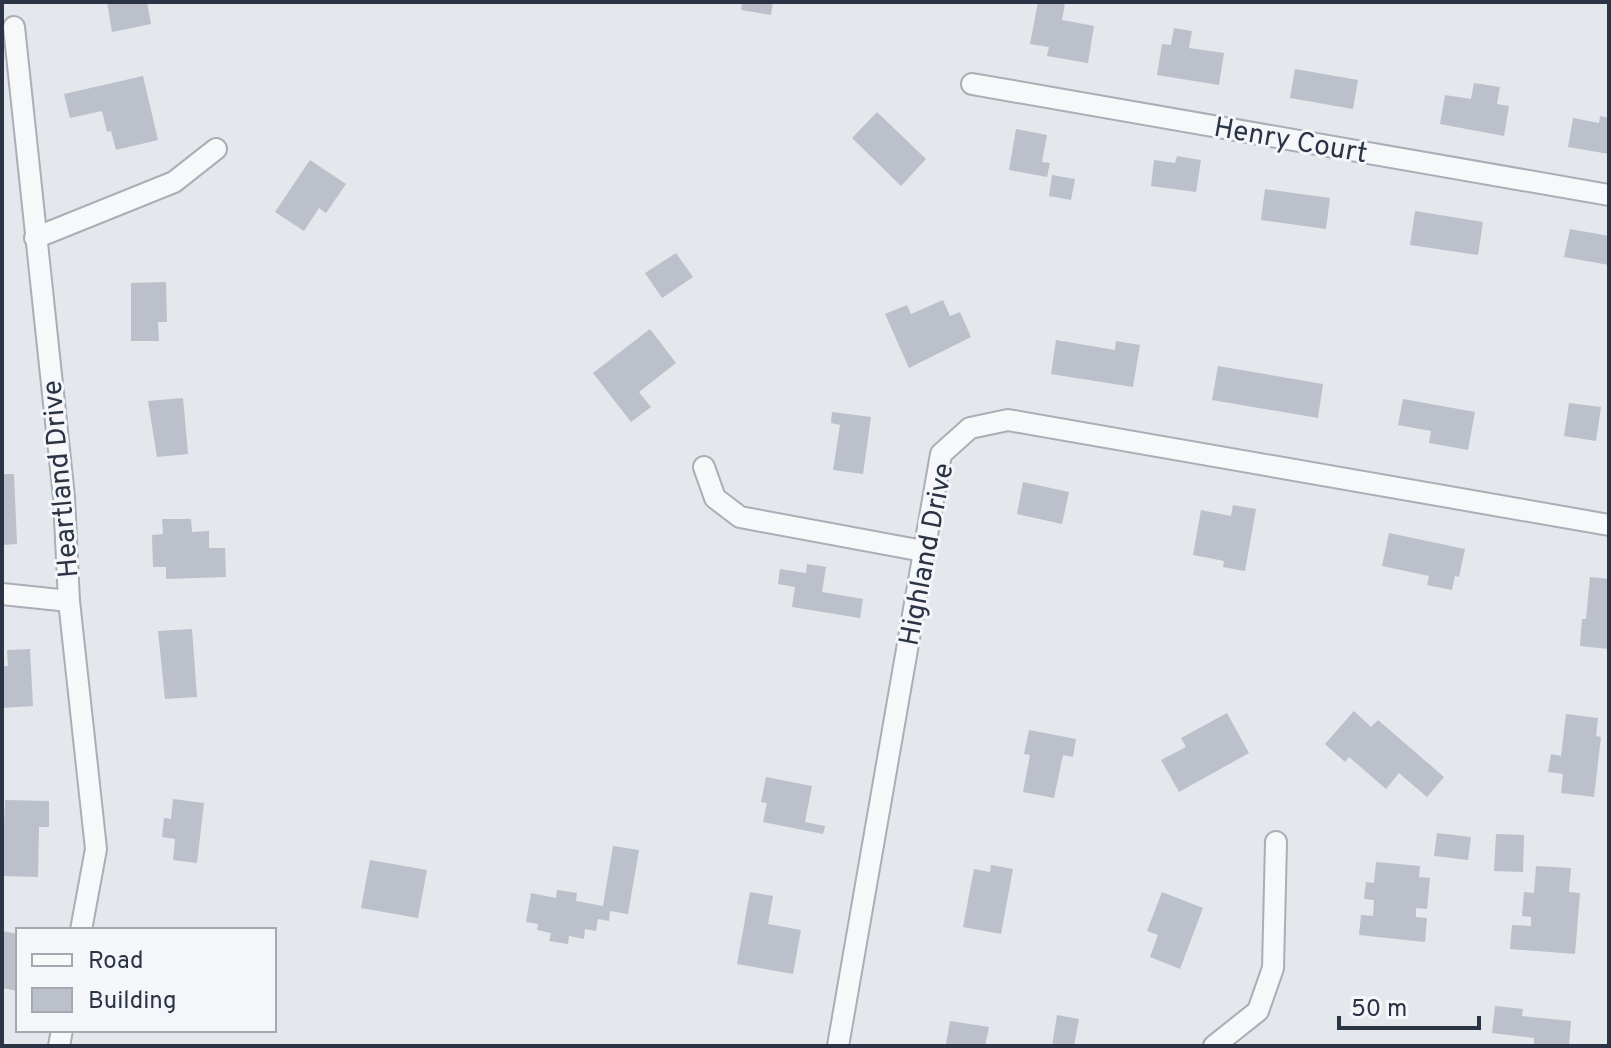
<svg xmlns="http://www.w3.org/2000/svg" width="1611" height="1048" font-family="Overpass,sans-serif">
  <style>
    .building { fill: #bbc0ca }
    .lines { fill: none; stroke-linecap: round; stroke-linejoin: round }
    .street-casing { stroke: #a9aeb7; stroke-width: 24 }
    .street { stroke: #f7f8fa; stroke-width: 20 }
    .labels { text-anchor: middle; stroke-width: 6; stroke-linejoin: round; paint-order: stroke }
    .street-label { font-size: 28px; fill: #2b3445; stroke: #f4f6f9 }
  </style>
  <rect width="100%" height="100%" fill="#e4e7ec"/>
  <g class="building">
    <path d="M 107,2 L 147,2 L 151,24 L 112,32 Z"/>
    <path d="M 742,2 L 773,2 L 771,15 L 741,10 Z"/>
    <path d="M 1038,2 L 1065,3 L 1062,20 L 1094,26 L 1088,63 L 1047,56 L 1049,47 L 1030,44 Z"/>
    <path d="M 1174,28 L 1192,31 L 1189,48 L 1224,53 L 1219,85 L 1157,75 L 1162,44 L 1171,45 Z"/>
    <path d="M 1295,69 L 1358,80 L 1353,109 L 1290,98 Z"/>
    <path d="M 143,76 L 158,140 L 116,150 L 111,131 L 107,132 L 102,111 L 70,118 L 64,94 Z"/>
    <path d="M 1474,83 L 1500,87 L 1497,104 L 1509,106 L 1504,136 L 1440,124 L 1445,95 L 1471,99 Z"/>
    <path d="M 877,112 L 926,159 L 901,186 L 852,138 Z"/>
    <path d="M 1600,116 L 1609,118 L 1609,154 L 1568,147 L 1573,118 L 1599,123 Z"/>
    <path d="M 1016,129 L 1047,135 L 1042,162 L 1050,163 L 1047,177 L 1009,170 Z"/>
    <path d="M 1177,156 L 1201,160 L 1196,192 L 1151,186 L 1154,160 L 1175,163 Z"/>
    <path d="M 310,160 L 346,184 L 326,213 L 319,208 L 304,231 L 275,212 Z"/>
    <path d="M 1052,175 L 1075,179 L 1071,200 L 1049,196 Z"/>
    <path d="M 1265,189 L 1330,198 L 1326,229 L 1261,220 Z"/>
    <path d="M 1415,211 L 1483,222 L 1478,255 L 1410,245 Z"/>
    <path d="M 1570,229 L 1609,236 L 1609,265 L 1564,257 Z"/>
    <path d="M 676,253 L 693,277 L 662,298 L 645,273 Z"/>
    <path d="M 166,282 L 167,322 L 158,322 L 159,341 L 131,341 L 131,283 Z"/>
    <path d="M 943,300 L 950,316 L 960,312 L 971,337 L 909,368 L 885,314 L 907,305 L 911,314 Z"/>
    <path d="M 650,329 L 676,363 L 639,392 L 651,407 L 631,422 L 593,373 Z"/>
    <path d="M 1056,340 L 1115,350 L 1116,341 L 1140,345 L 1133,387 L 1051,374 Z"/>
    <path d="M 1218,366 L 1323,384 L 1318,418 L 1212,400 Z"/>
    <path d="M 183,398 L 188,454 L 157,457 L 148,401 Z"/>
    <path d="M 1403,399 L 1475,412 L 1468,450 L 1429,443 L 1431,431 L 1398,425 Z"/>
    <path d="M 1569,403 L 1601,407 L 1596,441 L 1564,436 Z"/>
    <path d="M 832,412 L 871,417 L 863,474 L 833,470 L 840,425 L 831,423 Z"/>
    <path d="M 2,474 L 14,474 L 17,544 L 2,545 Z"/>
    <path d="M 1023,482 L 1069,492 L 1062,524 L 1017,514 Z"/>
    <path d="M 1233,505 L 1256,509 L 1245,571 L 1223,567 L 1224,561 L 1193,555 L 1201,510 L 1231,516 Z"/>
    <path d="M 162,519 L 191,519 L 192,532 L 209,531 L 209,548 L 225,548 L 226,577 L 166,579 L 166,567 L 153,567 L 152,535 L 163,534 Z"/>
    <path d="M 1389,533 L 1465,549 L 1459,577 L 1455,576 L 1452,590 L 1427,585 L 1429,576 L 1382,566 Z"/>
    <path d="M 807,564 L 826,567 L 822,592 L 863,599 L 860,618 L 792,607 L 795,587 L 778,584 L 780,569 L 806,573 Z"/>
    <path d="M 1590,577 L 1609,579 L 1609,649 L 1580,646 L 1582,619 L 1586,619 Z"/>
    <path d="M 192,629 L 197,697 L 165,699 L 158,631 Z"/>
    <path d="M 30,649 L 33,706 L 2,708 L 2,666 L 8,666 L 7,650 Z"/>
    <path d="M 1354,711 L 1371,727 L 1378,720 L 1444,777 L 1427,797 L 1399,773 L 1386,789 L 1349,757 L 1345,762 L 1325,744 Z"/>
    <path d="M 1227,713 L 1249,753 L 1179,792 L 1161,760 L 1186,747 L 1181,738 Z"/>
    <path d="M 1566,714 L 1598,718 L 1596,736 L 1601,737 L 1594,797 L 1561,793 L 1563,774 L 1548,772 L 1551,754 L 1561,756 Z"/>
    <path d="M 1029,730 L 1076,739 L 1073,757 L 1063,755 L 1054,798 L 1023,792 L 1030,755 L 1024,754 Z"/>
    <path d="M 766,777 L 812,786 L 805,822 L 825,826 L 823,834 L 763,822 L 767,803 L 761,802 Z"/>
    <path d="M 173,799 L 204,803 L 197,863 L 173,860 L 175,839 L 162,837 L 164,818 L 171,819 Z"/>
    <path d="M 5,800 L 49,801 L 49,827 L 39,827 L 38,877 L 2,876 Z"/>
    <path d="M 1437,833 L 1471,837 L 1468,860 L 1434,856 Z"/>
    <path d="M 1496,834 L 1524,835 L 1523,872 L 1494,871 Z"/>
    <path d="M 613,846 L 639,850 L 628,914 L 610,911 L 609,921 L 598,919 L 596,931 L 585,929 L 584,939 L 569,936 L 568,944 L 549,941 L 551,933 L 537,930 L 538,924 L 526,922 L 531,893 L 556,898 L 557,890 L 577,893 L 576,901 L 603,906 Z"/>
    <path d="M 370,860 L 427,870 L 418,918 L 361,908 Z"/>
    <path d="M 1376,862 L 1420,866 L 1419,877 L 1430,878 L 1427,909 L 1416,908 L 1416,917 L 1427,918 L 1425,942 L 1359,935 L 1361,915 L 1373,916 L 1374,900 L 1364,899 L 1366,882 L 1374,883 Z"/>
    <path d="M 991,865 L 1013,869 L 1001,934 L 963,927 L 974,869 L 990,872 Z"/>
    <path d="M 1536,866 L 1571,868 L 1569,892 L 1580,893 L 1575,954 L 1510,949 L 1512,925 L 1531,926 L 1531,917 L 1522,916 L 1524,892 L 1534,893 Z"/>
    <path d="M 750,892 L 773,896 L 768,924 L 801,930 L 793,974 L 737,964 Z"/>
    <path d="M 1162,892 L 1203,908 L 1180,969 L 1150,957 L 1158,935 L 1147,931 Z"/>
    <path d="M 2,931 L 18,934 L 18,991 L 2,988 Z"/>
    <path d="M 1495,1006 L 1523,1009 L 1522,1016 L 1571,1021 L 1569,1046 L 1534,1046 L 1534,1038 L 1492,1033 Z"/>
    <path d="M 1057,1015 L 1079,1019 L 1074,1046 L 1052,1046 Z"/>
    <path d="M 950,1021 L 989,1027 L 985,1046 L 946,1044 Z"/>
  </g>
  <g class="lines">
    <defs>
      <g id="street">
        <path d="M 14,27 L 64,497 L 69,601 L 96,849 L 81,930"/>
        <path d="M 972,84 L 1609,195"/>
        <path d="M 35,238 L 174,182 L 216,149"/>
        <path d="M 704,467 L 715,498 L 740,517 L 923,551"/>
        <path d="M 2,594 L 69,601"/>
        <path d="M 59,1046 L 62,1030"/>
        <path d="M 838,1046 L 941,454 L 970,428 L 1008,420 L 1609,525"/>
        <path d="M 1214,1046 L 1258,1011 L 1273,968 L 1276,842"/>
      </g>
    </defs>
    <use href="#street" class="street-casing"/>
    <use href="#street" class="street"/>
  </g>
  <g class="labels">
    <g class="street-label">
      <text transform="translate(1291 139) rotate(10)" y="10">Henry Court</text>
      <text transform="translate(59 479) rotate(-95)" y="10">Heartland Drive</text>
      <text transform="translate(925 554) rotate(-79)" y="10">Highland Drive</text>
    </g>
  </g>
  <rect width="1611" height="1048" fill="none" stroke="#2b3445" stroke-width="8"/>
  <rect x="16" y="928" width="260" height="104" fill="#f4f6f9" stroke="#a4a8b1" stroke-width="2"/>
  <rect x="32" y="954" width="40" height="12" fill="#f7f8fa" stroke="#a4a8b1" stroke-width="2"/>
  <text x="88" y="968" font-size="24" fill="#2b3445">Road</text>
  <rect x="32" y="988" width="40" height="24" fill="#bbc0ca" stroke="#a4a8b1" stroke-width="2"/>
  <text x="88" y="1008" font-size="24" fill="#2b3445">Building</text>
  <path d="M1339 1016v12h140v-12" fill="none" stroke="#2b3445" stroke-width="4"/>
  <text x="1351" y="1016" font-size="24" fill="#2b3445" stroke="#f4f6f9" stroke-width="6" paint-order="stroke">50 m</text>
</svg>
